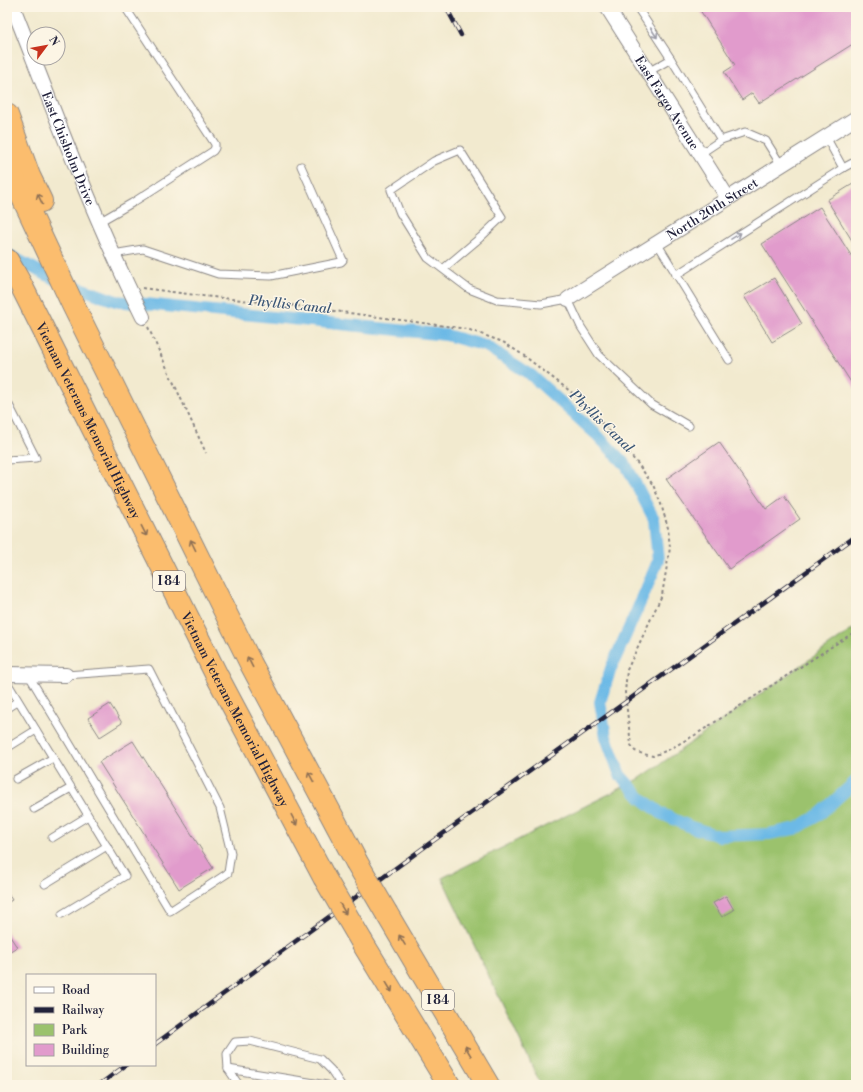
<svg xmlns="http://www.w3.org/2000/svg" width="863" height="1092" font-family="'Libre Bodoni',serif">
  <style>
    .green { fill: #9bc26d; stroke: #5e7254 }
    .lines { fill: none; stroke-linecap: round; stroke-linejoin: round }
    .canal { stroke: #6cb9e6; stroke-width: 12 }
    .building { fill: #e19bcc }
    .service-casing { stroke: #8a8685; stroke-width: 9 }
    .minor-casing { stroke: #8a8685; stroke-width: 16 }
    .motorway-casing { stroke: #8a8685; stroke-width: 24 }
    .path { stroke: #8a8685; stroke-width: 2; stroke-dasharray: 3 3; stroke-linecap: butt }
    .service { stroke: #fff; stroke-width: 7 }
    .minor { stroke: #fff; stroke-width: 14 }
    .motorway { stroke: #fbbd6e; stroke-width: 22 }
    .rail-casing { stroke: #22223b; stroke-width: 4.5 }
    .rail { stroke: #fcf5e5; stroke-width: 3; stroke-dasharray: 9; stroke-linecap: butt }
    .motorway-bridge-casing { stroke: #8a8685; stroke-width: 24; stroke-linecap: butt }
    .motorway-bridge { stroke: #fbbd6e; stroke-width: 22 }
    .oneway { stroke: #9c9ca7 }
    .oneway2 { stroke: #8e7054 }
    .labels { text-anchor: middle; stroke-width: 3; stroke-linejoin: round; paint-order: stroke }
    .shield { fill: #fcf5e5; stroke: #63616e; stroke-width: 1 }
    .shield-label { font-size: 12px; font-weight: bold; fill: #22223b }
    .street-label { font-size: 13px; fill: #22223b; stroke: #fcf5e5 }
    .water-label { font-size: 14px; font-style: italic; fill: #3c5777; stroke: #fcf5e5 }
  </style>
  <rect width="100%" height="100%" fill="#fcf5e5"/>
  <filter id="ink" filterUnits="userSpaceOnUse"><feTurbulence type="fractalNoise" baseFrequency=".025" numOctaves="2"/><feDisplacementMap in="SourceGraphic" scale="8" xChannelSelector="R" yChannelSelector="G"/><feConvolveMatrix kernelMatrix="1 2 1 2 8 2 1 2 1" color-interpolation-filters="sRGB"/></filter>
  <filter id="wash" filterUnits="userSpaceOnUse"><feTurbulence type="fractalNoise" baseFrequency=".012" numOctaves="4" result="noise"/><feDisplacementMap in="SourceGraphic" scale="16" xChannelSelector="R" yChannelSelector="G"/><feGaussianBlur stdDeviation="0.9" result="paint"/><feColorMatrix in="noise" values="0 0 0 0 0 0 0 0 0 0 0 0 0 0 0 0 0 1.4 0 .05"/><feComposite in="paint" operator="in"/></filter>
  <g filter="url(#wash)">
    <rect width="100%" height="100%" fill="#f2eacf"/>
    <path class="green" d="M 856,627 L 856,1085 L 541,1085 L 442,878 L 639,779 Z"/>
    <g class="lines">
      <path class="canal" d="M 7,254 L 52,278 L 116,301 L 446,335 L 486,346 L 531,375 L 597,435 L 626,465 L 654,519 L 658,561 L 641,601 L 611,668 L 600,702 L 606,737 L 620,775 L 641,798 L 662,814 L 691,827 L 719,836 L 769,834 L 798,828 L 821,813 L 856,781"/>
    </g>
    <g id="blocks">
      <g class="building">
        <path d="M 698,7 L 856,7 L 856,42 L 759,103 L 752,93 L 742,100 L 724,72 L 735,65 Z"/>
        <path d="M 856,182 L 856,247 L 827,200 Z"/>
        <path d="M 820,207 L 856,263 L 856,390 L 762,244 Z"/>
        <path d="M 774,278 L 802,324 L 772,342 L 744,296 Z"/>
        <path d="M 719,442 L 766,509 L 784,496 L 800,519 L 729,569 L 666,479 Z"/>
        <path d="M 110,704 L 122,723 L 100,737 L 88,718 Z"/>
        <path d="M 133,741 L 213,868 L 179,889 L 99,762 Z"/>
        <path d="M 7,892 L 12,900 L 7,903 Z"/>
        <path d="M 726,896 L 734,910 L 722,917 L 713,903 Z"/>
        <path d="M 7,932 L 17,947 L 7,953 Z"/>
      </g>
    </g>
  </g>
  <g filter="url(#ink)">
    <use href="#blocks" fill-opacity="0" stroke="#8a8685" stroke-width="1"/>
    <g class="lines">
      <defs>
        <g id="service">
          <path d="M 637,7 L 671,59"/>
          <path d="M 648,72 L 671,59 L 721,140 L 700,154"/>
          <path d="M 721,140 L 745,132 L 766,141 L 781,165"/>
          <path d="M 843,168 L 856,161"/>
          <path d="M 99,222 L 132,203 L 213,151 L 215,148 L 215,144 L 125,7"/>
          <path d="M 657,243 L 729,360"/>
          <path d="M 113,254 L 143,249 L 218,274 L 271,276 L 341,262 L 343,260 L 342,258 L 301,166"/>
          <path d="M 443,269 L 481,237 L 502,217 L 460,150 L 434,161 L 391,190 L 400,213 L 428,258 L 469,289 L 497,300 L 541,304 L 568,299 L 581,327 L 599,355 L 651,404 L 689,426"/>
          <path d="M 676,275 L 843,168 L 826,137"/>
          <path d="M 7,401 L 36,458 L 7,460"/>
          <path d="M 28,674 L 170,911 L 228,873 L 231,853 L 220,808 L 149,669 L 66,675"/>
          <path d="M 7,682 L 125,876 L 62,914"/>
          <path d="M 7,708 L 18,701"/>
          <path d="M 7,748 L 36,730"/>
          <path d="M 16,779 L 53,758"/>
          <path d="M 34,809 L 71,788"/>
          <path d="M 52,838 L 88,816"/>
          <path d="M 45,884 L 107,846"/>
          <path d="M 228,1069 L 327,1085"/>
          <path d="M 239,1085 L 228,1069 L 227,1054 L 235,1042 L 250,1041 L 320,1059 L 331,1070 L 341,1085"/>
        </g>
        <g id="minor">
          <path id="s1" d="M 13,7 C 54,111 93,217 143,317"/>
          <path id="s2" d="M 607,7 L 728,198"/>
          <path id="s3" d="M 568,299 L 856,118"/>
          <path d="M 7,674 L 66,675"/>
        </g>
        <g id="motorway">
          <path d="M 7,115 L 29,176 L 41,201"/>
          <path d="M 7,164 L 73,305 L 251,664 L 356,861"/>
          <path id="s4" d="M 7,260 L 20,283 L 217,676 L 324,877"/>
          <path d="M 387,914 L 488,1085"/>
          <path d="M 362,942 L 449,1085"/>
        </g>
      </defs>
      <use href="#service" class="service-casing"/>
      <use href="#minor" class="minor-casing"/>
      <use href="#motorway" class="motorway-casing"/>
      <g class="path">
        <path d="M 142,288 L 203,296 L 290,305 L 467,329 L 503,342 L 523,355 L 579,398 L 611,433 L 638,464 L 653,485 L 661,504 L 668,528 L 670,548 L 662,595 L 627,670 L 625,693 L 631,745 L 635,751 L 643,754 L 653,756 L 668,750 L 695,735 L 856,631"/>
        <path d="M 148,327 L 206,453"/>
      </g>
      <use href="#service" class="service"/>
      <use href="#minor" class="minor"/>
      <use href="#motorway" class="motorway"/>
      <defs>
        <g id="rail">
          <path d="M 446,7 L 461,35"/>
          <path d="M 155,1044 L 419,851 L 856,536"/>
          <path d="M 99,1085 L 126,1065"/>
        </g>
      </defs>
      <use href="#rail" class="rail-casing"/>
      <use href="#rail" class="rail"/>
      <defs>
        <g id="motorway-bridge">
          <path d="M 356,861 L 387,914"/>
          <path d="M 324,877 L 362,942"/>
        </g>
      </defs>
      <use href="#motorway-bridge" class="motorway-bridge-casing"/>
      <use href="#motorway-bridge" class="motorway-bridge"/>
    </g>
    <defs><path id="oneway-shaft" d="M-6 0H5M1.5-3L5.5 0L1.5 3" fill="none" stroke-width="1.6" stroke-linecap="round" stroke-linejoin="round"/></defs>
    <g class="oneway">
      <use href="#oneway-shaft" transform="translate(654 33) rotate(57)"/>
      <use href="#oneway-shaft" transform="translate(736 236) rotate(-32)"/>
    </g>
    <g class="oneway2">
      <use href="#oneway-shaft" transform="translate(40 199) rotate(-115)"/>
      <use href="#oneway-shaft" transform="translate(144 531) rotate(63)"/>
      <use href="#oneway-shaft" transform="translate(193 545) rotate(-116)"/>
      <use href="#oneway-shaft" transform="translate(250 662) rotate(-117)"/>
      <use href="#oneway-shaft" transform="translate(311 777) rotate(-118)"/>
      <use href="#oneway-shaft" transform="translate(294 820) rotate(62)"/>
      <use href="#oneway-shaft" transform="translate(343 909) rotate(60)"/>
      <use href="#oneway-shaft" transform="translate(402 940) rotate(-121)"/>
      <use href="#oneway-shaft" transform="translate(389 987) rotate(59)"/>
      <use href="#oneway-shaft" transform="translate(468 1051) rotate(-121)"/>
    </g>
  </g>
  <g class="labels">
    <g class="shield">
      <rect x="153" y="571" width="32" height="20" rx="3"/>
      <rect x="422" y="990" width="32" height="20" rx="3"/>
    </g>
    <g class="shield-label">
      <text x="169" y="585">I 84</text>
      <text x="438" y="1004">I 84</text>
    </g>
    <g class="street-label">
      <text dy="5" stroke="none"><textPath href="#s2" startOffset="113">East Fargo Avenue</textPath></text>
      <text dy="5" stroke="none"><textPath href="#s1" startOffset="152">East Chisholm Drive</textPath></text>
      <text dy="5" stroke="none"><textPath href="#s3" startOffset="170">North 20th Street</textPath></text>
      <text dy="5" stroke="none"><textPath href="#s4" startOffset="180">Vietnam Veterans Memorial Highway</textPath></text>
      <text dy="5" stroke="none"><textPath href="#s4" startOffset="504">Vietnam Veterans Memorial Highway</textPath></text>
    </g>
    <g class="water-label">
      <text transform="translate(290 304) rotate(6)" y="5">Phyllis Canal</text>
      <text transform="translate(602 421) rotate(44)" y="5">Phyllis Canal</text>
    </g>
  </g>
  <rect width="863" height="1092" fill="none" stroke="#fcf5e5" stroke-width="24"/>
  <rect x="26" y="974" width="130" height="92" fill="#fcf5e5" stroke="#a5a1a1"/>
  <rect x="34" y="987" width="20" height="6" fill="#ffffff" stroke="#a5a1a1"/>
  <text x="62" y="994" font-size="12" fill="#22223b">Road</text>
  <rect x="34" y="1007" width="20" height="6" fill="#22223b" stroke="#a5a1a1"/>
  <text x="62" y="1014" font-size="12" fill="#22223b">Railway</text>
  <rect x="34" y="1024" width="20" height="12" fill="#9bc26d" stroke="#a5a1a1"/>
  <text x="62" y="1034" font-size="12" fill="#22223b">Park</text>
  <rect x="34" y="1044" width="20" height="12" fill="#e19bcc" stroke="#a5a1a1"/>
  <text x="62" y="1054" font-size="12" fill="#22223b">Building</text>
  <g transform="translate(46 46) rotate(58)"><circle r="19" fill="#fcf5e5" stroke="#a5a1a1"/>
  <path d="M0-3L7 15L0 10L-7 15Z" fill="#c8321e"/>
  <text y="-6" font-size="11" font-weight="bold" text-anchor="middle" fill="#22223b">N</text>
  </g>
</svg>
